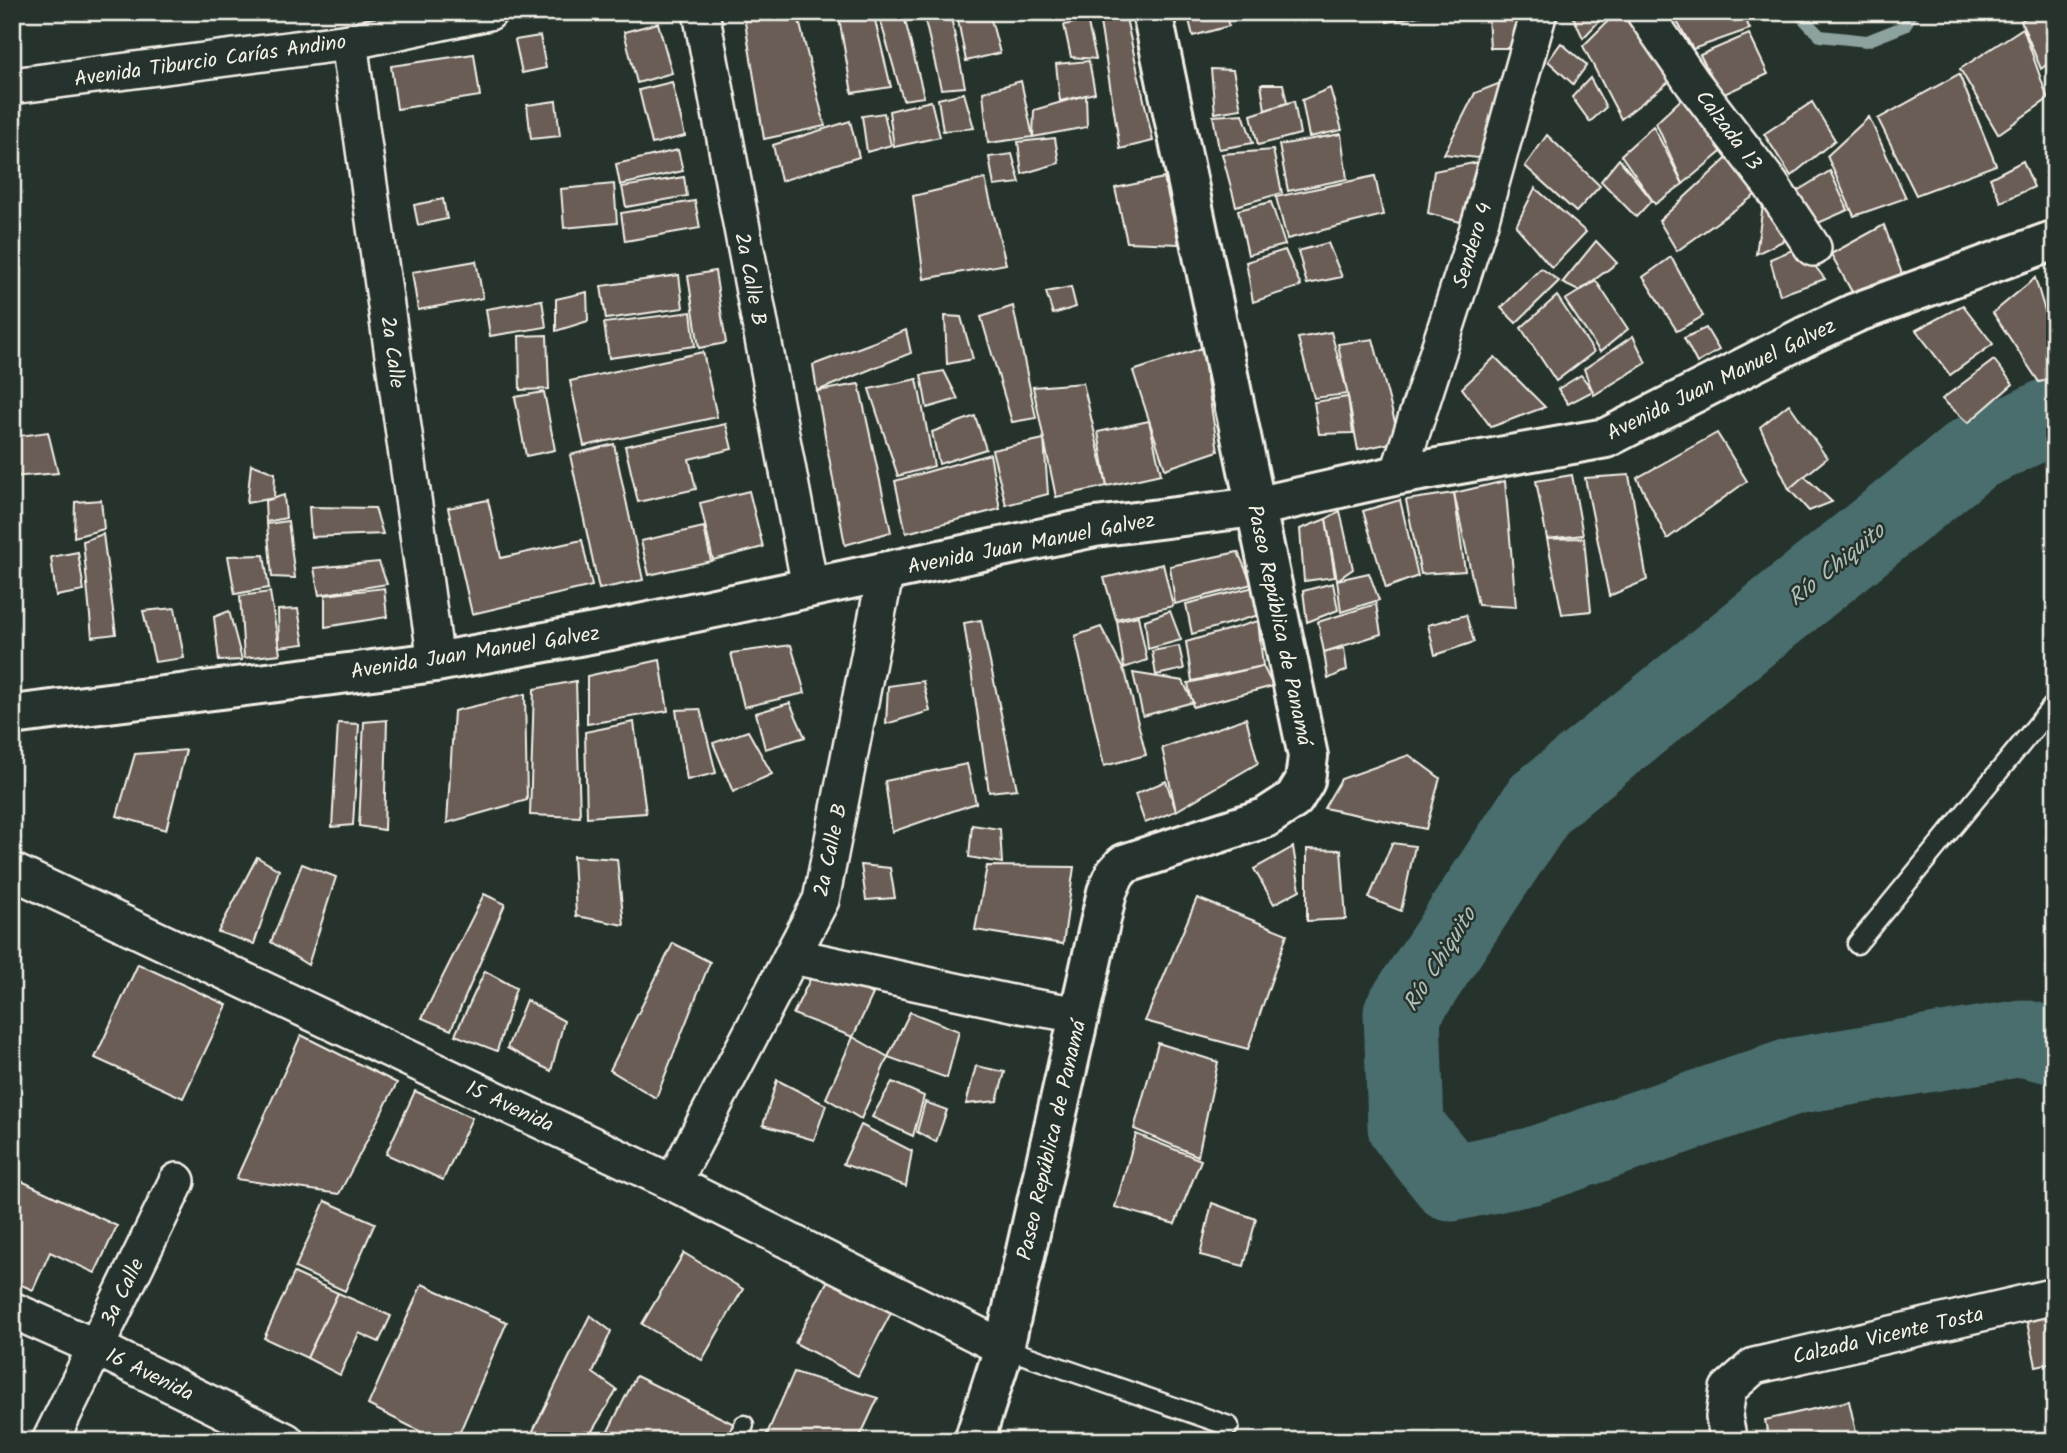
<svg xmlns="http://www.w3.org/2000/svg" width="2067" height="1453" font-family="Kalam,sans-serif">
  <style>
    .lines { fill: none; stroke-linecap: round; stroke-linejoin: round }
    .stream { stroke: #8da29e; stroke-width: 12 }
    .river { stroke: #496e6d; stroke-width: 77 }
    .building { fill: #695d57; stroke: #f4f1e8; stroke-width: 2 }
    .lane-casing { stroke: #f4f1e8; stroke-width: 23 }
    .street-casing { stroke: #f4f1e8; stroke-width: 40 }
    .secondary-casing { stroke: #f4f1e8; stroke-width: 44 }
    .lane { stroke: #26332d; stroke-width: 18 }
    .street { stroke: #26332d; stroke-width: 35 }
    .secondary { stroke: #26332d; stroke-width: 38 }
    .labels { text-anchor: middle; stroke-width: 5; stroke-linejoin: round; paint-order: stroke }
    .street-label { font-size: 21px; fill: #f4f1e8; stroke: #26332d }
    .water-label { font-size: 23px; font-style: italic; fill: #b0bdb7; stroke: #26332d }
  </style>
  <rect width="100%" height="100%" fill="#26332d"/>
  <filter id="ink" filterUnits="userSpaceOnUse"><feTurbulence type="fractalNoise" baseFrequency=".0143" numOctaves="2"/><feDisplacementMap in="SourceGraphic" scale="14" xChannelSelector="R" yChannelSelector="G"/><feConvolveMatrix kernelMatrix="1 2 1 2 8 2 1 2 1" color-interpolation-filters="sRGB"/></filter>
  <g filter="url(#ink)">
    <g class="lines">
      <path class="stream" d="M 1797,12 L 1820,36 L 1867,41 L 1905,26 L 1912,12"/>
      <path class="river" d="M 2055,414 L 1972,454 L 1541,802 L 1402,1013 L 1406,1127 L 1451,1183 L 1532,1166 L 1794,1076 L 2022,1038 L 2055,1046"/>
    </g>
    <g class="building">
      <path d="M 758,12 L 797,12 L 825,126 L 764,139 L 744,16 Z"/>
      <path d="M 838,12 L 873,12 L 891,87 L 852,93 Z"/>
      <path d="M 878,12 L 903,12 L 924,97 L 903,100 Z"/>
      <path d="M 923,12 L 950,12 L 965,87 L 941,89 Z"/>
      <path d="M 966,12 L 989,12 L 1000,53 L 966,61 L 957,15 Z"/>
      <path d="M 1187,12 L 1224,12 L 1229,26 L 1193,36 Z"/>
      <path d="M 1385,12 L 1439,12 L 1387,22 Z"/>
      <path d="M 1517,12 L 1517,48 L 1490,48 L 1488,16 Z"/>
      <path d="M 1571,12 L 1608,12 L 1583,38 Z"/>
      <path d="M 1617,12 L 1630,12 L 1674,78 L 1621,119 L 1583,46 Z"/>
      <path d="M 1675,12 L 1742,12 L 1750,29 L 1693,49 L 1672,13 Z"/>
      <path d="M 2033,12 L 2055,12 L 2055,58 L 2041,69 L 2021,21 Z"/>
      <path d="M 1126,18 L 1153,141 L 1120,149 L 1100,22 Z"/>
      <path d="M 1087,20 L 1096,59 L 1071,57 L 1064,25 Z"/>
      <path d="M 658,23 L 672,73 L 637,83 L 624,32 Z"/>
      <path d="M 2023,28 L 2048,99 L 1998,134 L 1960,69 Z"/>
      <path d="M 1749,34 L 1768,74 L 1722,95 L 1700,55 Z"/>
      <path d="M 540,36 L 546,68 L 522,73 L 515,40 Z"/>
      <path d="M 1561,43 L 1587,65 L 1573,84 L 1548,61 Z"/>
      <path d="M 474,54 L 480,96 L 397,109 L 391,66 Z"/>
      <path d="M 1089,61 L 1095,93 L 1060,101 L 1056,64 Z"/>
      <path d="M 1211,69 L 1233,70 L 1241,109 L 1215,113 Z"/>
      <path d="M 1959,74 L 1996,165 L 1916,195 L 1878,119 Z"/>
      <path d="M 1590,78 L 1606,107 L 1590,122 L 1572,97 Z"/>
      <path d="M 1021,81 L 1033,137 L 988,143 L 983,92 Z"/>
      <path d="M 672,82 L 685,136 L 652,144 L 639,90 Z"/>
      <path d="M 1503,82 L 1486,159 L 1444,154 L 1475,93 Z"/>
      <path d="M 1261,84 L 1283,84 L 1287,103 L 1265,110 Z"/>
      <path d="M 1330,88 L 1342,130 L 1309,137 L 1302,100 Z"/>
      <path d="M 1689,92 L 1727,147 L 1683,184 L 1656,123 Z"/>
      <path d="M 964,93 L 974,128 L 943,131 L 938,99 Z"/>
      <path d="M 1086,95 L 1087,127 L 1033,137 L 1034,110 Z"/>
      <path d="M 556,101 L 560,136 L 531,139 L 527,105 Z"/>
      <path d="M 931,101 L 940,137 L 894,147 L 889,111 Z"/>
      <path d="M 1294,101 L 1300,134 L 1258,145 L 1251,115 Z"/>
      <path d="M 1812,102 L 1835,140 L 1791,176 L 1764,134 Z"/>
      <path d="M 884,113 L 891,145 L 867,152 L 862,116 Z"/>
      <path d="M 1243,114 L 1253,143 L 1219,149 L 1213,116 Z"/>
      <path d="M 1869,117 L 1906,198 L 1854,216 L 1827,156 Z"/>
      <path d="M 850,121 L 859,157 L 781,181 L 773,145 Z"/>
      <path d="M 1653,126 L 1683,184 L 1655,204 L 1621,155 Z"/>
      <path d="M 1341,134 L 1347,179 L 1288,191 L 1279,145 Z"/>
      <path d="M 1547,135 L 1600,186 L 1576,212 L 1525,166 Z"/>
      <path d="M 1055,138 L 1059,163 L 1022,174 L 1018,142 Z"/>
      <path d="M 1737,149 L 1765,188 L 1677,251 L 1659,221 Z"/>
      <path d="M 678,150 L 683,171 L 620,185 L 616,164 Z"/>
      <path d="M 1273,150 L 1282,193 L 1236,206 L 1222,154 Z"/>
      <path d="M 1012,154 L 1020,183 L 994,186 L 989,157 Z"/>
      <path d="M 1619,159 L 1652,200 L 1636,217 L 1601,181 Z"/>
      <path d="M 1483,161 L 1471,225 L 1428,213 L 1434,171 Z"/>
      <path d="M 2023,161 L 2034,187 L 2001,202 L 1990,178 Z"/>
      <path d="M 1830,171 L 1848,210 L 1816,224 L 1797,191 Z"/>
      <path d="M 1375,176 L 1383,215 L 1287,239 L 1276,197 Z"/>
      <path d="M 684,177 L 687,196 L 626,207 L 622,187 Z"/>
      <path d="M 1164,178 L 1179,244 L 1127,242 L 1115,188 Z"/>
      <path d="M 985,179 L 1006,264 L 924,279 L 913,196 Z"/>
      <path d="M 614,184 L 617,223 L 564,228 L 561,189 Z"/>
      <path d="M 1535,188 L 1586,232 L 1552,268 L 1516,226 Z"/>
      <path d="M 1764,198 L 1789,238 L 1756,254 Z"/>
      <path d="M 443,199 L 447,219 L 418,225 L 414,205 Z"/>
      <path d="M 695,201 L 700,228 L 625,241 L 621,213 Z"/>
      <path d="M 1271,202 L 1285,245 L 1248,255 L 1238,210 Z"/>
      <path d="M 1884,225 L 1902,274 L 1852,292 L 1831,254 Z"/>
      <path d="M 1596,241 L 1617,263 L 1579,291 L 1562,283 Z"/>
      <path d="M 1328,243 L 1342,277 L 1307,284 L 1298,251 Z"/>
      <path d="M 1800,247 L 1825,279 L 1780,295 L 1770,259 Z"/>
      <path d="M 1285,250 L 1301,286 L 1253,302 L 1246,262 Z"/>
      <path d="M 1671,257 L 1703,316 L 1677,331 L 1643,277 Z"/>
      <path d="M 476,261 L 483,298 L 418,310 L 412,272 Z"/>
      <path d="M 1541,268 L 1559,281 L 1516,323 L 1501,308 Z"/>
      <path d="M 715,271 L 726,343 L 699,348 L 688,276 Z"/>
      <path d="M 679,275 L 683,308 L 606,319 L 601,286 Z"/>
      <path d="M 2035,278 L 2055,344 L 2055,378 L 2039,382 L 1993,313 Z"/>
      <path d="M 1596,281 L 1628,329 L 1600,352 L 1565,300 Z"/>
      <path d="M 1071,287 L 1076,307 L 1053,314 L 1046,292 Z"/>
      <path d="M 587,292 L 588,321 L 556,331 L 556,299 Z"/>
      <path d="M 1557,296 L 1594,352 L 1556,381 L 1521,328 Z"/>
      <path d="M 542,300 L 546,327 L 490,336 L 486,309 Z"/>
      <path d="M 1963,305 L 1993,344 L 1950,375 L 1916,330 Z"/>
      <path d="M 1013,306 L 1036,418 L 1012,422 L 981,317 Z"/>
      <path d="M 691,312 L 695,346 L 609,358 L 604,323 Z"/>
      <path d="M 945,316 L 961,317 L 973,359 L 947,364 Z"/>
      <path d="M 1706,328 L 1719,350 L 1697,363 L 1684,338 Z"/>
      <path d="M 906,330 L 911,353 L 817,391 L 813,365 Z"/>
      <path d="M 1331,332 L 1348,394 L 1314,398 L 1298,338 Z"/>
      <path d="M 547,335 L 549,389 L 520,390 L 519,336 Z"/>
      <path d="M 1633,336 L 1646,363 L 1594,395 L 1584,369 Z"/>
      <path d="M 1373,339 L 1400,441 L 1358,450 L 1338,344 Z"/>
      <path d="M 1202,348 L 1218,451 L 1165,469 L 1133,371 Z"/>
      <path d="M 703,352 L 717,417 L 584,446 L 570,381 Z"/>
      <path d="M 1495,357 L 1545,407 L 1491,427 L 1462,388 Z"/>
      <path d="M 1994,360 L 2013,384 L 1968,423 L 1942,399 Z"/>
      <path d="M 944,371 L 958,399 L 927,408 L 921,375 Z"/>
      <path d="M 1581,375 L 1593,391 L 1568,404 L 1558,389 Z"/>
      <path d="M 917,379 L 934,466 L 898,476 L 869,389 Z"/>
      <path d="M 1083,383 L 1107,486 L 1056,497 L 1033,387 Z"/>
      <path d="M 859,384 L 891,532 L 845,545 L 817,391 Z"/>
      <path d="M 544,392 L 555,450 L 526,456 L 515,397 Z"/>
      <path d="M 1348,397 L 1353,433 L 1319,434 L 1314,402 Z"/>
      <path d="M 1789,404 L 1827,458 L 1789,489 L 1760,427 Z"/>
      <path d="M 975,416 L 986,449 L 939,464 L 932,432 Z"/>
      <path d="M 1149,421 L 1161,474 L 1107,486 L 1098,432 Z"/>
      <path d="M 726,424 L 732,449 L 689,459 L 696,489 L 638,502 L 625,446 Z"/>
      <path d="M 48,432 L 58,473 L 12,477 L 12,437 Z"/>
      <path d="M 1717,433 L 1747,481 L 1667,539 L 1637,478 Z"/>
      <path d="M 1044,439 L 1048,494 L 1006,505 L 992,450 Z"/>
      <path d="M 614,444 L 643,580 L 599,589 L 570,455 Z"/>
      <path d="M 990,454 L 1000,509 L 906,533 L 895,481 Z"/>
      <path d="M 251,464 L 275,473 L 274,498 L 247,503 Z"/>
      <path d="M 1572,475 L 1583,535 L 1547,539 L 1536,481 Z"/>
      <path d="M 1629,475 L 1647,580 L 1609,596 L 1585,478 Z"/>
      <path d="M 1804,476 L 1832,502 L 1809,511 L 1789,489 Z"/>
      <path d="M 1505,481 L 1516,607 L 1478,605 L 1454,493 Z"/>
      <path d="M 749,491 L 763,547 L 713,560 L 700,503 Z"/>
      <path d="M 1454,493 L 1465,571 L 1421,574 L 1406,500 Z"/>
      <path d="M 284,495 L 286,518 L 266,522 L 265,501 Z"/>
      <path d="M 101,500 L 104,529 L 74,537 L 75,502 Z"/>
      <path d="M 488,500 L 501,558 L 582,540 L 592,586 L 472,614 L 448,508 Z"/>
      <path d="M 1400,500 L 1418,576 L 1386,588 L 1363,511 Z"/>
      <path d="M 309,507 L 375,508 L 383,534 L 311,537 Z"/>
      <path d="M 1340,511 L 1353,569 L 1337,580 L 1326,519 Z"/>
      <path d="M 1326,519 L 1335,577 L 1304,581 L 1300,529 Z"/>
      <path d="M 288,521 L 295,578 L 272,577 L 267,524 Z"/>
      <path d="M 704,527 L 711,561 L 649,575 L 641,541 Z"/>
      <path d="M 103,534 L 116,634 L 92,637 L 83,541 Z"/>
      <path d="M 1584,538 L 1591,611 L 1562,614 L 1547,539 Z"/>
      <path d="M 78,552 L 84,591 L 56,596 L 51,557 Z"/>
      <path d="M 1238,552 L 1252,584 L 1175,604 L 1170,566 Z"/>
      <path d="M 264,555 L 269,588 L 235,594 L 228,556 Z"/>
      <path d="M 379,562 L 387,584 L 319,595 L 314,568 Z"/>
      <path d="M 1163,564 L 1173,606 L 1116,619 L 1104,578 Z"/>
      <path d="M 1369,573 L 1379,600 L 1341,612 L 1337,580 Z"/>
      <path d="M 1333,583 L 1338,610 L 1307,622 L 1303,591 Z"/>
      <path d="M 1254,587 L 1259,615 L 1192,634 L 1186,604 Z"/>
      <path d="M 384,588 L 387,617 L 325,627 L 325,595 Z"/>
      <path d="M 270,592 L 280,654 L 244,658 L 240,596 Z"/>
      <path d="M 1376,604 L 1381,634 L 1324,652 L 1318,622 Z"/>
      <path d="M 175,608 L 184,658 L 155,662 L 143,611 Z"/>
      <path d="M 298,609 L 304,644 L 279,647 L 278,610 Z"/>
      <path d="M 229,611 L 242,660 L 219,661 L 214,617 Z"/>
      <path d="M 1170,611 L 1181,640 L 1148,649 L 1145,620 Z"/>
      <path d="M 1466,615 L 1474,642 L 1435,655 L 1428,625 Z"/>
      <path d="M 1138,616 L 1147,660 L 1124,668 L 1117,621 Z"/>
      <path d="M 981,620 L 1017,789 L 989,792 L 964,623 Z"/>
      <path d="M 1258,621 L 1263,666 L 1192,681 L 1186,642 Z"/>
      <path d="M 1101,627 L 1126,675 L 1146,755 L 1104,766 L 1075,636 Z"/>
      <path d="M 791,645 L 805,693 L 744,707 L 731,653 Z"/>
      <path d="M 1179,646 L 1184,669 L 1156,675 L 1152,651 Z"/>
      <path d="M 1344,648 L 1347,670 L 1328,679 L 1324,652 Z"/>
      <path d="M 660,660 L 668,711 L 587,724 L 587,676 Z"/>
      <path d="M 1263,666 L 1273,686 L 1193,707 L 1188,683 Z"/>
      <path d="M 1133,673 L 1183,681 L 1193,702 L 1143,716 Z"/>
      <path d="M 576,681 L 580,817 L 530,815 L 534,689 Z"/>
      <path d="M 923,681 L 930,711 L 886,724 L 888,686 Z"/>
      <path d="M 525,694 L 527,800 L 447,823 L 454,711 Z"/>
      <path d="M 790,703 L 805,737 L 765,749 L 756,713 Z"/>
      <path d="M 700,709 L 716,773 L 687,780 L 676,710 Z"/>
      <path d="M 1246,718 L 1258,763 L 1176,811 L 1162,748 Z"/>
      <path d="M 387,720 L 384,830 L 359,826 L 364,722 Z"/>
      <path d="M 634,722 L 646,813 L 587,817 L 585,732 Z"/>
      <path d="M 338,723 L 359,724 L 353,825 L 332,827 Z"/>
      <path d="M 748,731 L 772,774 L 733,792 L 713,743 Z"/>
      <path d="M 186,750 L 166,830 L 117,816 L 135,754 Z"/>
      <path d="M 1409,755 L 1440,778 L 1426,829 L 1324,808 L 1341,779 Z"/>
      <path d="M 967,764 L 976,803 L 892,832 L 885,781 Z"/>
      <path d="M 1166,781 L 1176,811 L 1145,823 L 1135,794 Z"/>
      <path d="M 972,825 L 1000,829 L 1002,863 L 969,857 Z"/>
      <path d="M 1392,843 L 1415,846 L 1401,911 L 1369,898 Z"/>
      <path d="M 1293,847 L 1300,890 L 1274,904 L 1254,869 Z"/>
      <path d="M 1307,849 L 1341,850 L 1346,919 L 1307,921 Z"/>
      <path d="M 573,856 L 617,859 L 624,925 L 576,916 Z"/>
      <path d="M 257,857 L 279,870 L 254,944 L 218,932 Z"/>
      <path d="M 302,864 L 336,877 L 308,965 L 271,942 Z"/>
      <path d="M 861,865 L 890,868 L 895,898 L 866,900 Z"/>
      <path d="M 987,866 L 1074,867 L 1063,944 L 975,930 Z"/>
      <path d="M 484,894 L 505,904 L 451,1030 L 422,1018 Z"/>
      <path d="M 1197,898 L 1287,934 L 1248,1049 L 1145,1021 Z"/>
      <path d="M 673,943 L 710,962 L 656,1098 L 610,1070 Z"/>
      <path d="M 138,964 L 227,1005 L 183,1098 L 95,1058 Z"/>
      <path d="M 815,969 L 873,994 L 853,1037 L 793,1014 Z"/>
      <path d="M 485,971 L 516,988 L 497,1051 L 455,1035 Z"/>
      <path d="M 526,1000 L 564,1021 L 551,1071 L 507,1048 Z"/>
      <path d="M 910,1012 L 959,1031 L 947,1078 L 888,1057 Z"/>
      <path d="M 301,1035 L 397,1083 L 339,1194 L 236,1179 Z"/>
      <path d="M 853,1037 L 888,1057 L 861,1119 L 826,1098 Z"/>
      <path d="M 1158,1043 L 1218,1062 L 1198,1156 L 1134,1129 Z"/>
      <path d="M 976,1066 L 1005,1072 L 997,1101 L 966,1104 Z"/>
      <path d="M 777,1080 L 826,1105 L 814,1140 L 763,1125 Z"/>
      <path d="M 892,1082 L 924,1096 L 913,1136 L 872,1117 Z"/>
      <path d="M 415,1091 L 472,1118 L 443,1180 L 386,1154 Z"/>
      <path d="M 925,1102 L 947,1110 L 936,1142 L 917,1132 Z"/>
      <path d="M 861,1125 L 912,1151 L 906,1186 L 843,1164 Z"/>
      <path d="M 1136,1134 L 1201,1160 L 1175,1224 L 1115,1207 Z"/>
      <path d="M 13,1177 L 117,1226 L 95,1273 L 50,1252 L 33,1290 L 12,1281 Z"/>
      <path d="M 325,1201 L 375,1223 L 345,1291 L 295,1268 Z"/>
      <path d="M 1212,1203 L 1256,1219 L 1244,1266 L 1200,1255 Z"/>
      <path d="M 684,1253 L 743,1289 L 702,1360 L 642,1324 Z"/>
      <path d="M 294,1273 L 338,1293 L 307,1358 L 264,1338 Z"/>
      <path d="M 829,1278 L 892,1311 L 858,1376 L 795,1343 Z"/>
      <path d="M 422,1284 L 507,1322 L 456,1441 L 439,1441 L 368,1405 Z"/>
      <path d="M 338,1293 L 391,1316 L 379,1342 L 359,1333 L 340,1375 L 307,1358 Z"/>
      <path d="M 2055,1311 L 2055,1362 L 2036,1366 L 2026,1317 Z"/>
      <path d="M 590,1315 L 611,1331 L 593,1373 L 617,1390 L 586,1441 L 528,1441 Z"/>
      <path d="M 794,1372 L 878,1398 L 858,1441 L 764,1441 Z"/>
      <path d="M 636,1376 L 734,1424 L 726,1441 L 603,1441 Z"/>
      <path d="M 1849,1401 L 1858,1441 L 1819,1441 L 1817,1434 L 1788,1441 L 1769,1441 L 1765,1420 Z"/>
    </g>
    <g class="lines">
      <defs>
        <g id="lane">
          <path d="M 1857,944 L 2055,703"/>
          <path d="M 1004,1348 L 1229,1426"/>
          <path d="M 737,1441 L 744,1425"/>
        </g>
        <g id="street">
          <path d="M 701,12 L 810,587"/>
          <path d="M 1644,12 L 1692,82 L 1771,185 L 1813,248"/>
          <path d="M 349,42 L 436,662"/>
          <path d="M 12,86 L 349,42 L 489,12"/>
          <path d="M 1398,475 L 1481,219 L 1539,12"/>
          <path d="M 12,871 L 673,1183 L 1004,1348"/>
          <path d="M 792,956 L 1021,1005 L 1080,1015"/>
          <path d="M 673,1183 L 821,900 L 886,570"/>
          <path d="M 12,1310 L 95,1347 L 286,1441"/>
          <path d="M 50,1441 L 177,1181"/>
          <path d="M 1729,1441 L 1724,1417 L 1728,1389 L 1754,1366 L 2055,1296"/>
        </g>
        <g id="secondary">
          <path d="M 12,715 L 436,662 L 611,630 L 1095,527 L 1255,507 L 1398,475 L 1606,438 L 1804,337 L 1855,313 L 2055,240"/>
          <path d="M 974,1441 L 1004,1348 L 1107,892 L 1115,874 L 1124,864 L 1265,818 L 1294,799 L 1305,781 L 1308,756 L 1152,12"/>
        </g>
      </defs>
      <use href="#lane" class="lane-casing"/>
      <use href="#street" class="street-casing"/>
      <use href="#secondary" class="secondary-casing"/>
      <use href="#lane" class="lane"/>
      <use href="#street" class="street"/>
      <use href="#secondary" class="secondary"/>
    </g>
  </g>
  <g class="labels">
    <g class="street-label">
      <text transform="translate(210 60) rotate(-8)" y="7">Avenida Tiburcio Carías Andino</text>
      <text transform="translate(1729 130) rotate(53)" y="7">Calzada 13</text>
      <text transform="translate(1472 245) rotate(-73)" y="7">Sendero 4</text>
      <text transform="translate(751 279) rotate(79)" y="7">2a Calle B</text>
      <text transform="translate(393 352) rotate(82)" y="7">2a Calle</text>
      <text transform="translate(1721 379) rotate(-26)" y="7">Avenida Juan Manuel Galvez</text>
      <text transform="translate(1031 543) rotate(-11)" y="7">Avenida Juan Manuel Galvez</text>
      <text transform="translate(1280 625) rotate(78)" y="7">Paseo República de Panamá</text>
      <text transform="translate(475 652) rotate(-9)" y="7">Avenida Juan Manuel Galvez</text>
      <text transform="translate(830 850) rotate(-78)" y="7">2a Calle B</text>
      <text transform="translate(510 1106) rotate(25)" y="7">15 Avenida</text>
      <text transform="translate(1051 1140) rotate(-77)" y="7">Paseo República de Panamá</text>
      <text transform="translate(122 1292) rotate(-64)" y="7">3a Calle</text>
      <text transform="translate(1888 1335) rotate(-13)" y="7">Calzada Vicente Tosta</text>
      <text transform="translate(150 1374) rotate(26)" y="7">16 Avenida</text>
    </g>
    <g class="water-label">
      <text transform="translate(1836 564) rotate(-39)" y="8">Río Chiquito</text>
      <text transform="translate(1439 959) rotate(-58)" y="8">Río Chiquito</text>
    </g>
  </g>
  <rect width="2067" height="1453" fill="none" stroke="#26332d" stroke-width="42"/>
  <rect x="21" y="21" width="2025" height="1411" fill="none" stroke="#f4f1e8" stroke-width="2.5" filter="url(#ink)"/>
</svg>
